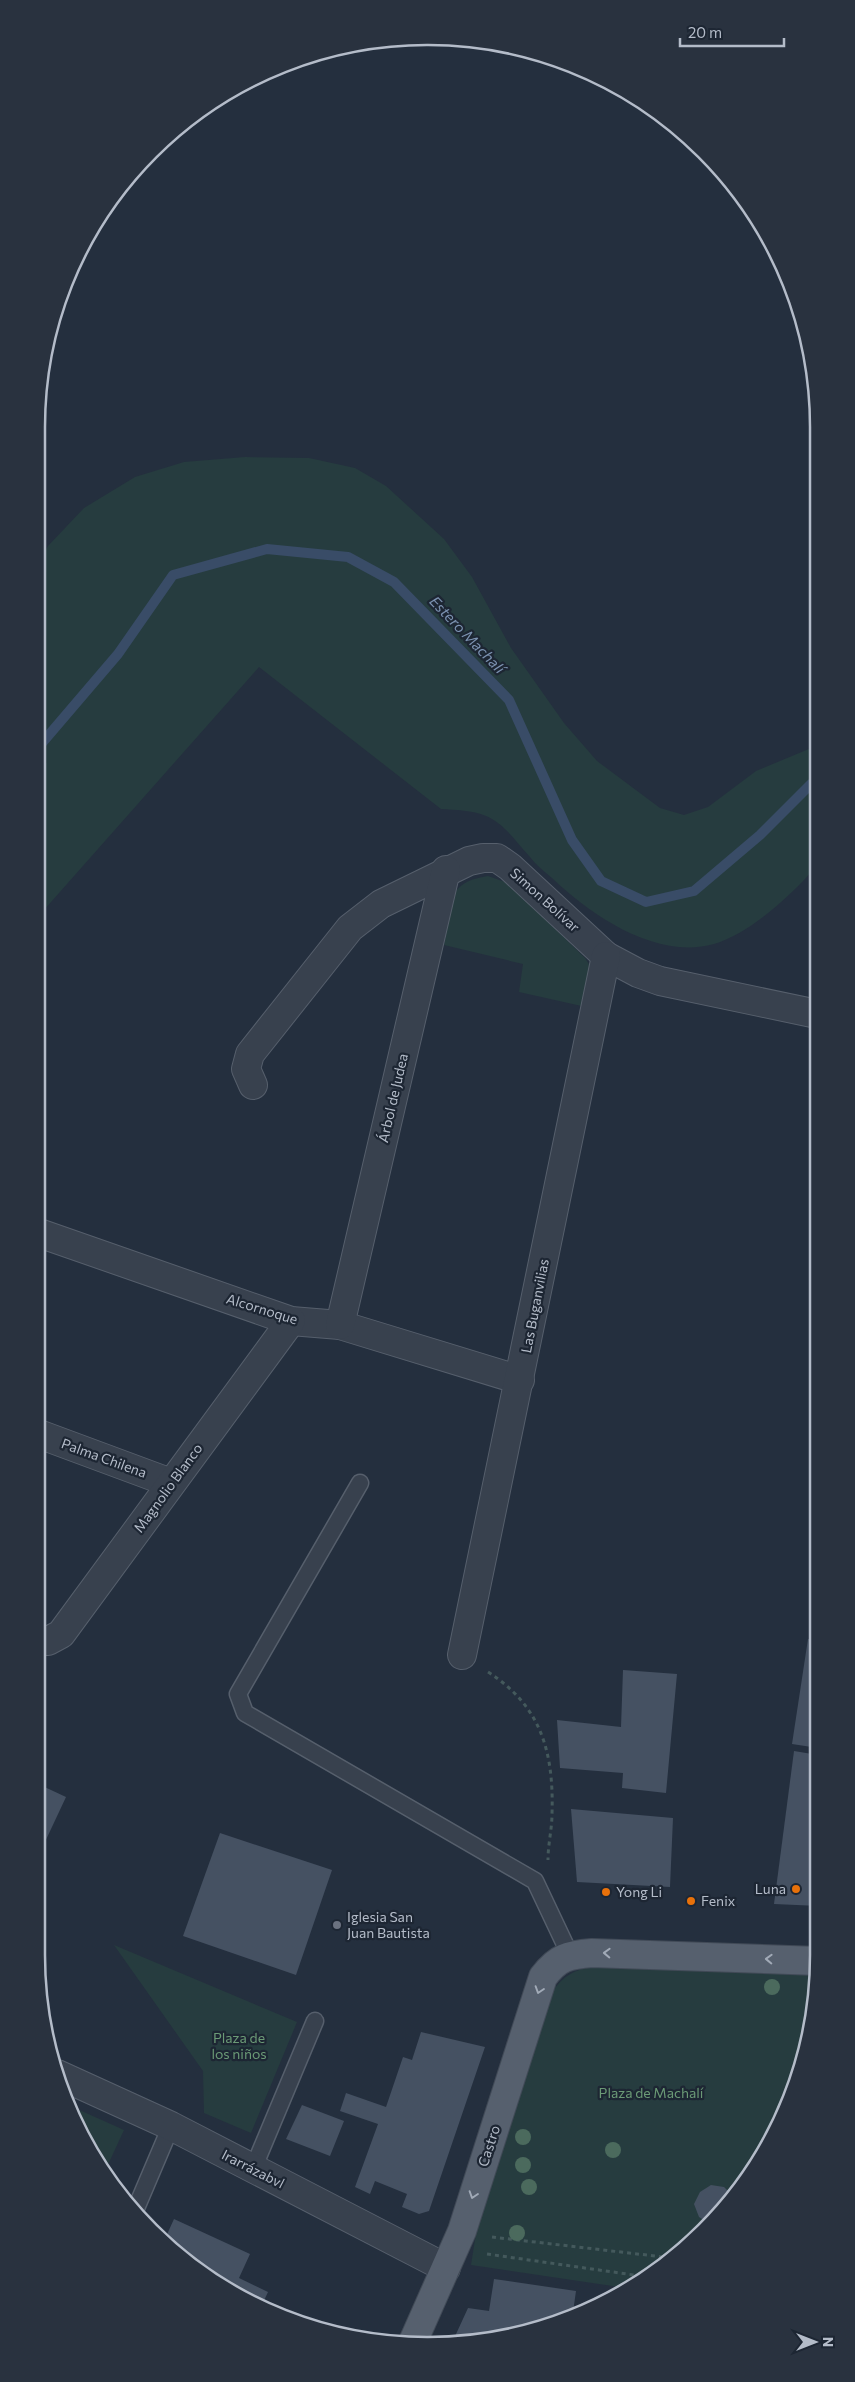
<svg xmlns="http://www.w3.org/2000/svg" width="855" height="2382" font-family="Commissioner,sans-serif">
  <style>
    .green { fill: #263c3f }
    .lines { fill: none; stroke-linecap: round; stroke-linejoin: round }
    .stream { stroke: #394c67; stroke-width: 10 }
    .building { fill: #455162 }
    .lane-casing { stroke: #565f6c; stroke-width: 19 }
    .street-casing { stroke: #565f6c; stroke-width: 30 }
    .primary-casing { stroke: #414a57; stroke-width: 30 }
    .path { stroke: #44595c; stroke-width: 3; stroke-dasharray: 4 4; stroke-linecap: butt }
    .lane { stroke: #38414e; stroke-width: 16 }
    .street { stroke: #38414e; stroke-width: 28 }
    .primary { stroke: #56606e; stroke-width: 28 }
    .tree { fill: #4b6a5d }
    .oneway { stroke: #a1aab7 }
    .food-dot { fill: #e8710a; stroke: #1d2633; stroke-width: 2 }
    .worship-dot { fill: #6b7280; stroke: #1d2633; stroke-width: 2 }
    .labels { text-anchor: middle; stroke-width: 4.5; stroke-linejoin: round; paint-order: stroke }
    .street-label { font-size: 14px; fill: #b4bcc9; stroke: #1d2633 }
    .poi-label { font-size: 14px; fill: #b4bcc9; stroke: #1d2633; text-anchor: start }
    .park-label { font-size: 14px; fill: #6b9a76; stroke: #1d2633 }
    .water-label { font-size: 15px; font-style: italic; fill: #7c92b1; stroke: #1d2633 }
    .rim { fill: none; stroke: #b4bcc9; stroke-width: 2.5 }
  </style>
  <rect width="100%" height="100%" fill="#242f3e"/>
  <g class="green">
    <path d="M 245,457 L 309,458 L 355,468 L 386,486 L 444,539 L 472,577 L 511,648 L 564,723 L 597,761 L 660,808 L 684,815 L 708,807 L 756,771 L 816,746 L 816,867 C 791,895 751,933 714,944 C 656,960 592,916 552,878 C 544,871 536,865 530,857 C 516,842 505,824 486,816 C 472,810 456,810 441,809 L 259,667 L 36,919 L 36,565 L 48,546 L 84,508 L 135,477 L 184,462 Z"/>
    <path d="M 488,876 L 508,883 L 585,958 L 590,966 L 586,1007 L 519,992 L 523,964 L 444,945 L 454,894 C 462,881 473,879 488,876 Z"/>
    <path d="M 114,1945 L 297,2022 L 251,2133 L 204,2113 L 203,2071 Z"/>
    <path d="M 595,1966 L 816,1973 L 805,2055 L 753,2172 L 704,2231 L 645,2280 L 626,2288 L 471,2265 L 476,2233 L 552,1992 C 564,1975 574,1970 595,1966 Z"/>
    <path d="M 66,2104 L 124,2130 L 106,2169 Z"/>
  </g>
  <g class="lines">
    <path class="stream" d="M 36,750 L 118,654 L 173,575 L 267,549 L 348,557 L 394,582 L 509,700 L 572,840 L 601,881 L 646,902 L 694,891 L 760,835 L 811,784 L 816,782"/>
  </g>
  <g class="building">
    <path d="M 808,1639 L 818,1641 L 818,1748 L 792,1744 Z"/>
    <path d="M 623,1670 L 677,1674 L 666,1793 L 622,1788 L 623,1773 L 560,1768 L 557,1720 L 621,1727 Z"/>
    <path d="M 794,1751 L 818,1755 L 819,1906 L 774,1904 Z"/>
    <path d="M 36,1783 L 66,1797 L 36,1861 Z"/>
    <path d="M 571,1809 L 673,1818 L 670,1887 L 577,1882 Z"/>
    <path d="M 220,1833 L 332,1870 L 296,1975 L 183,1936 Z"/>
    <path d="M 421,2032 L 485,2047 L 429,2211 L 419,2214 L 402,2207 L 407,2194 L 375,2181 L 370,2194 L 355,2187 L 378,2124 L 340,2111 L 346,2093 L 386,2107 L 403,2057 L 412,2060 Z"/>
    <path d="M 302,2105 L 344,2121 L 330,2156 L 286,2139 Z"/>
    <path d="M 711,2185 L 724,2187 L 733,2196 L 710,2224 L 699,2217 L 694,2204 L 700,2192 Z"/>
    <path d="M 174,2219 L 250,2254 L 239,2278 L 268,2292 L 261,2307 L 189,2265 L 164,2241 Z"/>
    <path d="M 494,2279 L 576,2291 L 573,2312 L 528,2332 L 451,2345 L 468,2308 L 489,2311 Z"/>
  </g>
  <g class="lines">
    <defs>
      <g id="lane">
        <path d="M 360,1483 L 238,1694 L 245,1713 L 535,1881 L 570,1955"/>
        <path d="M 253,2169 L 315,2021"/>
        <path d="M 134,2213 L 171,2126"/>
      </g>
      <g id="street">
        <path d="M 253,1085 L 246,1069 L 250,1054 L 350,928 L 381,904 L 469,861 L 483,858 L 497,858 L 510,867 L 606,956 L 638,973 L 660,981 L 817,1014"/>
        <path d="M 36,1232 L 291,1321 L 340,1325 L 520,1380"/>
        <path d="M 340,1325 L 446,870"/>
        <path d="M 36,1433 L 171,1483"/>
        <path d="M 36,1641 L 48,1641 L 61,1634 L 291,1321"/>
        <path d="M 462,1655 L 606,956"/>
        <path d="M 57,2074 L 171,2126 L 446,2268"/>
      </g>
      <path id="primary" d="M 412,2344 L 462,2231 L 543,1977 C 558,1957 568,1955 592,1953 L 818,1961"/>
    </defs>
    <use href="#lane" class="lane-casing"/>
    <use href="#street" class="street-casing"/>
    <use href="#primary" class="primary-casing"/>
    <g class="path">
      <path d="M 488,1672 C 541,1706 554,1752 552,1814 C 552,1829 548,1844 548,1860"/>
      <path d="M 492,2237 L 672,2258"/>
      <path d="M 487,2254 L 648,2277"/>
    </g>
    <use href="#lane" class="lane"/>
    <use href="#street" class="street"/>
    <use href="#primary" class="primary"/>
  </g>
  <g class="tree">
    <circle cx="772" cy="1987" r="8"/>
    <circle cx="523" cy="2137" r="8"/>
    <circle cx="613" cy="2150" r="8"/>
    <circle cx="523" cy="2165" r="8"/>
    <circle cx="529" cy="2187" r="8"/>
    <circle cx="517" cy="2233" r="8"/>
  </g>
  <defs><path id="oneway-chevron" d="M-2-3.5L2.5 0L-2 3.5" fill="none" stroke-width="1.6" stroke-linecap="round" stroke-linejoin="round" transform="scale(1.25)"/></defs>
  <g class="oneway">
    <use href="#oneway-chevron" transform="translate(607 1953) rotate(-178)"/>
    <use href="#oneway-chevron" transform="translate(769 1959) rotate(-178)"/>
    <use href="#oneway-chevron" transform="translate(539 1990) rotate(108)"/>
    <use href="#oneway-chevron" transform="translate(473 2195) rotate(108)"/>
  </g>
  <g class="food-dot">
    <circle cx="796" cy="1889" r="5"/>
    <circle cx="606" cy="1892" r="5"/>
    <circle cx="691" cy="1901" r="5"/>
  </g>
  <circle class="worship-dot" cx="337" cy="1925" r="5"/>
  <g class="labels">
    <g class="street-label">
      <text transform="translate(545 900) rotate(42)" y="5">Simon Bolívar</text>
      <text transform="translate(393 1098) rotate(-77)" y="5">Árbol de Judea</text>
      <text transform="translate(535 1306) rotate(-79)" y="5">Las Buganvilias</text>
      <text transform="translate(262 1309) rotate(17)" y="5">Alcornoque</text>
      <text transform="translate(104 1458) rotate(20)" y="5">Palma Chilena</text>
      <text transform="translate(168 1488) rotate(-54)" y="5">Magnolio Blanco</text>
      <text transform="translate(489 2146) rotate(-72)" y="5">Castro</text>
      <text transform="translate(253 2169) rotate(27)" y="5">Irarrázabvl</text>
    </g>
    <g class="poi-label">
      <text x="786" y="1894" text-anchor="end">Luna</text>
      <text x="616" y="1897">Yong Li</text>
      <text x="701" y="1906">Fenix</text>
      <text x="347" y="1922">Iglesia San<tspan x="347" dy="16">Juan Bautista</tspan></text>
    </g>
    <g class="park-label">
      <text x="239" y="2043">Plaza de<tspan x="239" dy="16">los niños</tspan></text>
      <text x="651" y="2098">Plaza de Machalí</text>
    </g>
    <g class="water-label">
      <text transform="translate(467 635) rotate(46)" y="5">Estero Machalí</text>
    </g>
  </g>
  <path d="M0 0H855V2382H0ZM427 45H428A382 382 0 0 1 810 427V1955A382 382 0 0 1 428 2337H427A382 382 0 0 1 45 1955V427A382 382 0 0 1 427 45Z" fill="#29323f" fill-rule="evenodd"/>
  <path class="rim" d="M427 45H428A382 382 0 0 1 810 427V1955A382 382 0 0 1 428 2337H427A382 382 0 0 1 45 1955V427A382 382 0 0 1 427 45Z"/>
  <g transform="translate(815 2342) rotate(90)" stroke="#1d2633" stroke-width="4" paint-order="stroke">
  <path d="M0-4L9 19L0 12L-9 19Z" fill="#b4bcc9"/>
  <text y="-8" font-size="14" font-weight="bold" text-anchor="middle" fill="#b4bcc9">N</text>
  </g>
  <path d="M680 38v8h104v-8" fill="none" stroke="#b4bcc9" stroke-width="2.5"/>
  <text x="688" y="38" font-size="15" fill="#b4bcc9" stroke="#1d2633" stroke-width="4" paint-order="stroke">20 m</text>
</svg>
